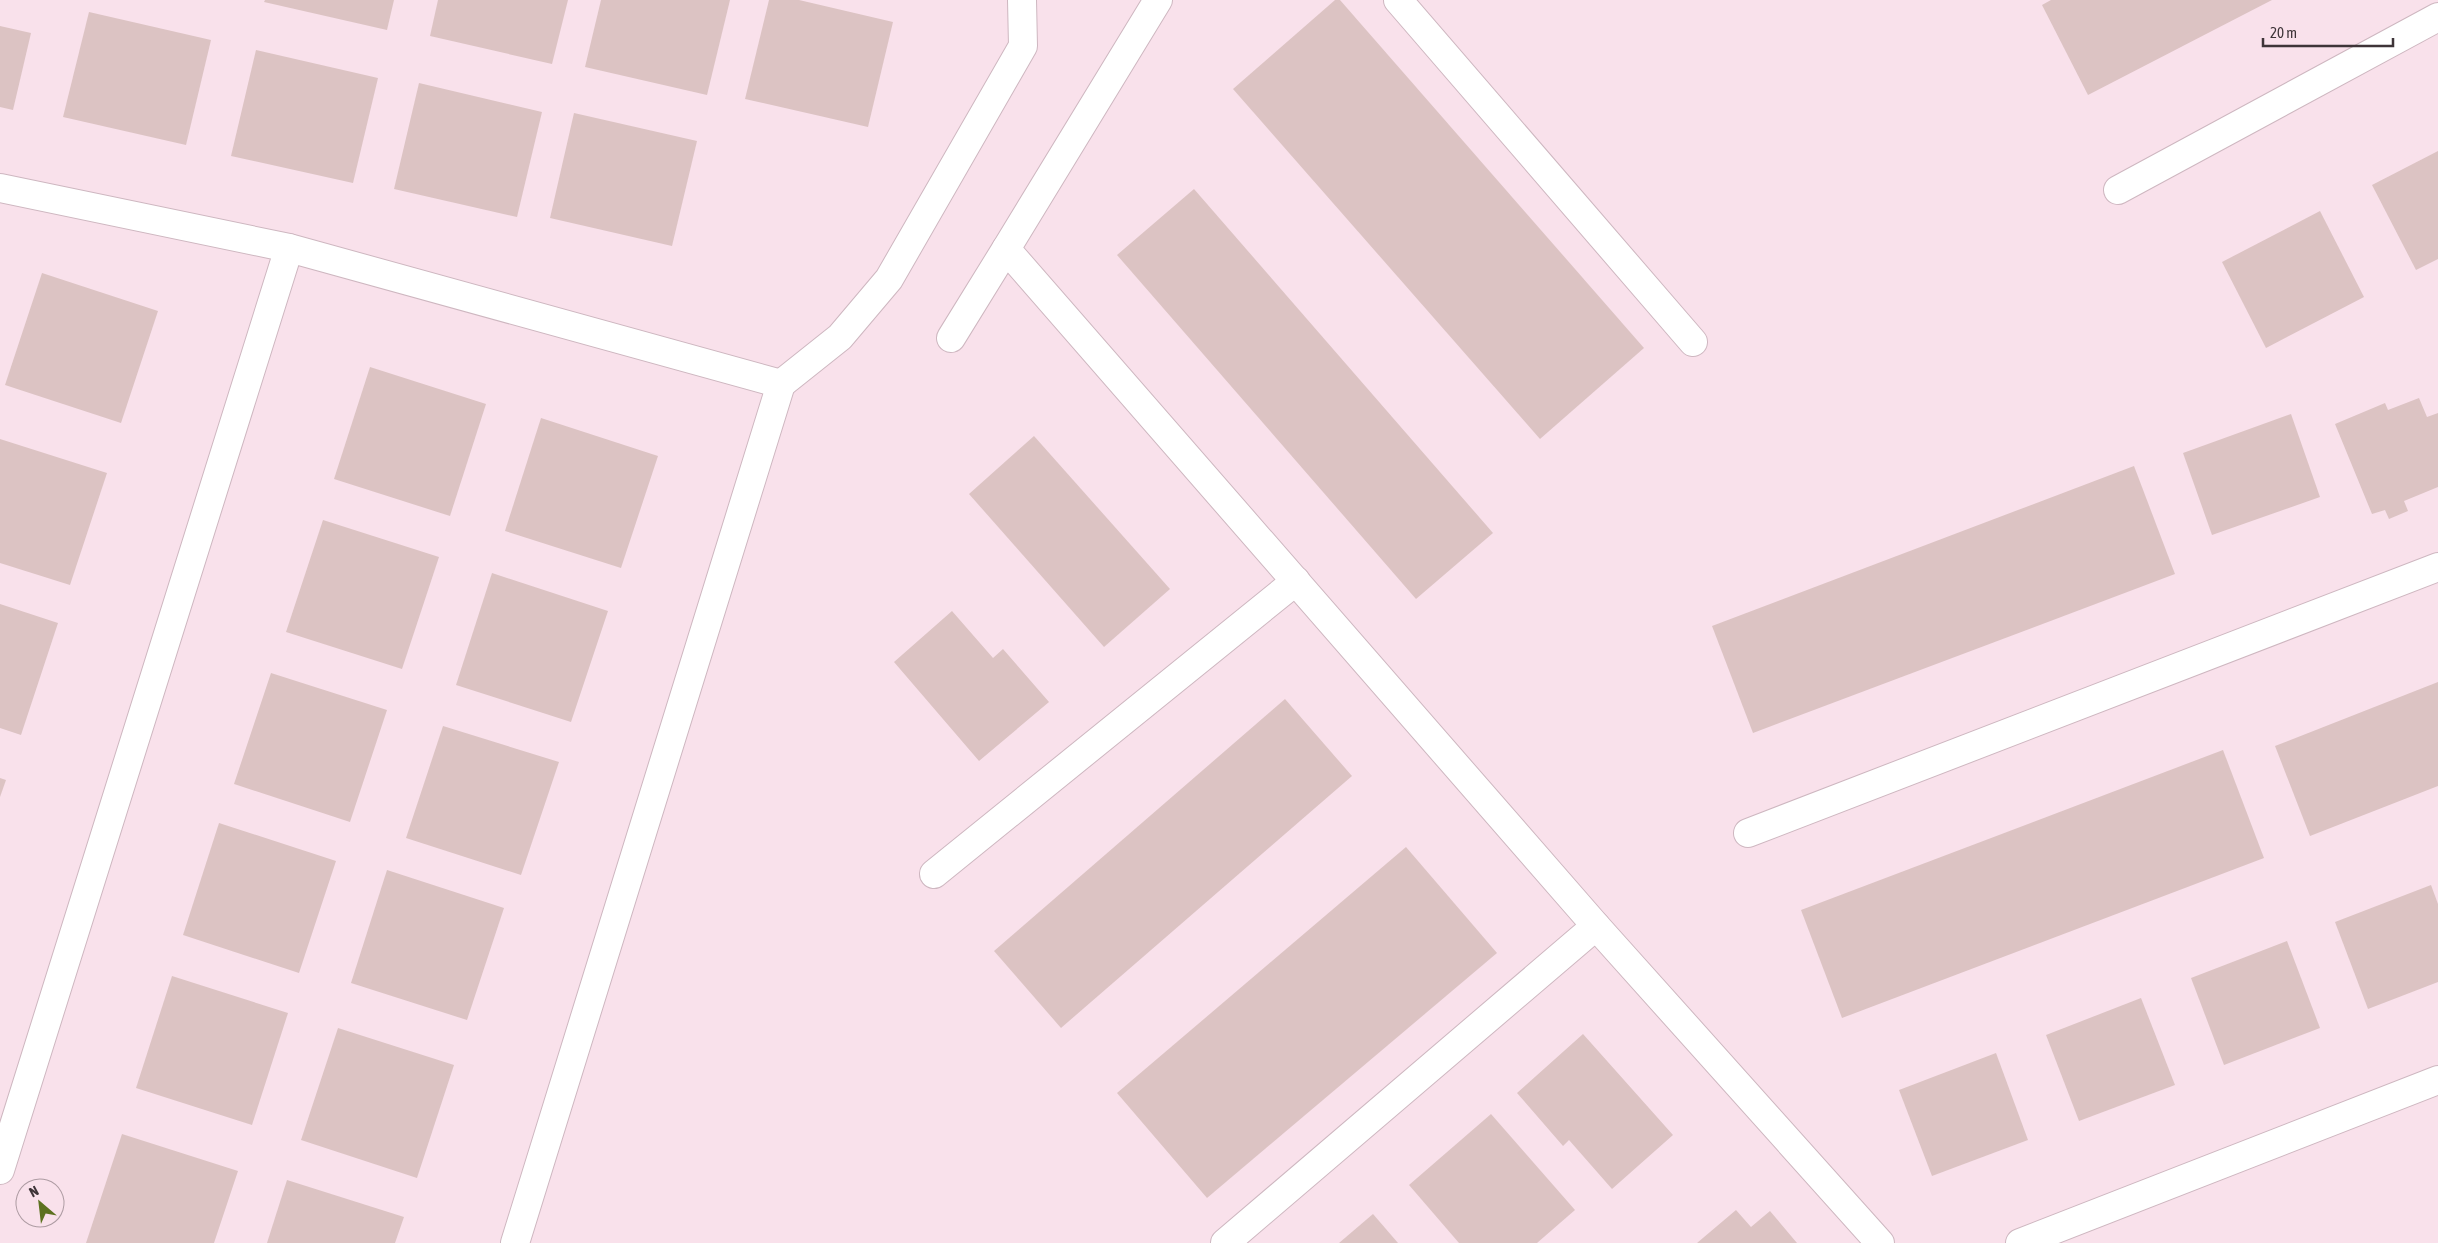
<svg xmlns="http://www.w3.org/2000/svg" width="2438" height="1243" font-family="'Asap Condensed',sans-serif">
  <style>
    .building { fill: #dcc3c3 }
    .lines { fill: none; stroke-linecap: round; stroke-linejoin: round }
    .minor-casing { stroke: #ceb7c0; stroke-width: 30 }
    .minor { stroke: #fff; stroke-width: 28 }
  </style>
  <rect width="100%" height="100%" fill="#f9e1eb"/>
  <g class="building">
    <path d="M 265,0 L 394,0 L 387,30 L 264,2 Z"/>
    <path d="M 438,0 L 568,0 L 552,64 L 430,36 Z"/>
    <path d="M 601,0 L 730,0 L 707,95 L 585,67 Z"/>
    <path d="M 769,0 L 799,0 L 893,22 L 868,127 L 745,99 Z"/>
    <path d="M 1335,0 L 1340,0 L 1644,348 L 1540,439 L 1233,89 Z"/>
    <path d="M 2051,0 L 2272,0 L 2088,95 L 2042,5 Z"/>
    <path d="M 89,12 L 211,40 L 186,145 L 63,117 Z"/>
    <path d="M 0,26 L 31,33 L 13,110 L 0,107 Z"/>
    <path d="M 256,50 L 378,78 L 353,183 L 231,156 Z"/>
    <path d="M 419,83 L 542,112 L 517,217 L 394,189 Z"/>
    <path d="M 574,113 L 697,141 L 672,246 L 550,218 Z"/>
    <path d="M 2438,151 L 2438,259 L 2416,270 L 2372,185 Z"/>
    <path d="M 1194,189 L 1493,533 L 1416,599 L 1117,255 Z"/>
    <path d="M 2320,211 L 2364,297 L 2266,348 L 2222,262 Z"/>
    <path d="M 42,273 L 158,311 L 121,423 L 5,385 Z"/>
    <path d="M 370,367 L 486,404 L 450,516 L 334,479 Z"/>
    <path d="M 2419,398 L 2427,417 L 2438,413 L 2438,487 L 2404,501 L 2408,511 L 2389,519 L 2385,510 L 2372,514 L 2335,424 L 2385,403 L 2388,410 Z"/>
    <path d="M 2291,414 L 2320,497 L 2212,535 L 2183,453 Z"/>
    <path d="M 541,418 L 658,456 L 621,568 L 505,531 Z"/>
    <path d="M 1034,436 L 1170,589 L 1104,647 L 969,494 Z"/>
    <path d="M 0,439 L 107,473 L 70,585 L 0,563 Z"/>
    <path d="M 2134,466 L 2175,574 L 1753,733 L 1712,626 Z"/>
    <path d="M 323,520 L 439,557 L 402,669 L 286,632 Z"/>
    <path d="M 492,573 L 608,611 L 571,722 L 456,685 Z"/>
    <path d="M 0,604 L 58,623 L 21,735 L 0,728 Z"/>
    <path d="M 952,611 L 993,658 L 1003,649 L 1049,702 L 979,761 L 894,662 Z"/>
    <path d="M 271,673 L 387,710 L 350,822 L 234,784 Z"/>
    <path d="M 2438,682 L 2438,786 L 2310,836 L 2275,746 Z"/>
    <path d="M 1285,699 L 1352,776 L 1061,1028 L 994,951 Z"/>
    <path d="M 443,726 L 559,762 L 521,875 L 406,838 Z"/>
    <path d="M 2223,750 L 2264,858 L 1842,1018 L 1801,910 Z"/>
    <path d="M 0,778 L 6,780 L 0,797 Z"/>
    <path d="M 219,823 L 336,861 L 299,973 L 183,935 Z"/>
    <path d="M 1406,847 L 1497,953 L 1207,1198 L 1117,1093 Z"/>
    <path d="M 387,870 L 504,908 L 467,1020 L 351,983 Z"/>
    <path d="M 2431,885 L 2438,904 L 2438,982 L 2368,1009 L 2335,922 Z"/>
    <path d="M 2287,941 L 2320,1028 L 2224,1065 L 2191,978 Z"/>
    <path d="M 172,976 L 288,1013 L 252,1125 L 136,1088 Z"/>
    <path d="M 2141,998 L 2175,1085 L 2079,1121 L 2046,1035 Z"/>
    <path d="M 338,1028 L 454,1065 L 417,1178 L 301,1140 Z"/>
    <path d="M 1583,1034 L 1673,1135 L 1612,1189 L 1569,1140 L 1563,1146 L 1517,1093 Z"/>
    <path d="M 1996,1053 L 2028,1140 L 1932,1176 L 1899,1090 Z"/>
    <path d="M 1491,1114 L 1575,1210 L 1537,1243 L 1459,1243 L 1409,1185 Z"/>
    <path d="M 122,1134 L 238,1171 L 214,1243 L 86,1243 Z"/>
    <path d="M 287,1180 L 404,1217 L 395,1243 L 267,1243 Z"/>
    <path d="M 1736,1210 L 1751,1227 L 1770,1211 L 1797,1243 L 1697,1243 Z"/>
    <path d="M 1373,1214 L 1398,1243 L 1339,1243 Z"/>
  </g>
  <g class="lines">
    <defs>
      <g id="minor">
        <path d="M 1158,0 L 1006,249 L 1596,926 L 1880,1243"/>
        <path d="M 1398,0 L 1693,342"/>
        <path d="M 0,188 L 289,248 L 781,384 L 515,1243"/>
        <path d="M 2118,190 L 2438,17"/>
        <path d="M 951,338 L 1006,249"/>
        <path d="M 781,384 L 840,337 L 889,279 L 1023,46 L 1022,0"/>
        <path d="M 1748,833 L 2438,567"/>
        <path d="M 934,874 L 1296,581"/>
        <path d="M 0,1170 L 289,248"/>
        <path d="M 1225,1243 L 1596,926"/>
        <path d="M 2020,1243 L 2438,1080"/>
      </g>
    </defs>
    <use href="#minor" class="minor-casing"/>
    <use href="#minor" class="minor"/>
  </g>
  <g transform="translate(40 1203) rotate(332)"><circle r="24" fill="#f9e1eb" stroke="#ae9ca3"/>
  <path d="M0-4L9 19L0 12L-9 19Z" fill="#5d7120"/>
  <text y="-8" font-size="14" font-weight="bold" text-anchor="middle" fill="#3e3438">N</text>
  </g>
  <path d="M2263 38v8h130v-8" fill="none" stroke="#3e3438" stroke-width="2.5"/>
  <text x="2270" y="38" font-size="15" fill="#3e3438" stroke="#f9e1eb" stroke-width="4" paint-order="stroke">20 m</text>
</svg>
